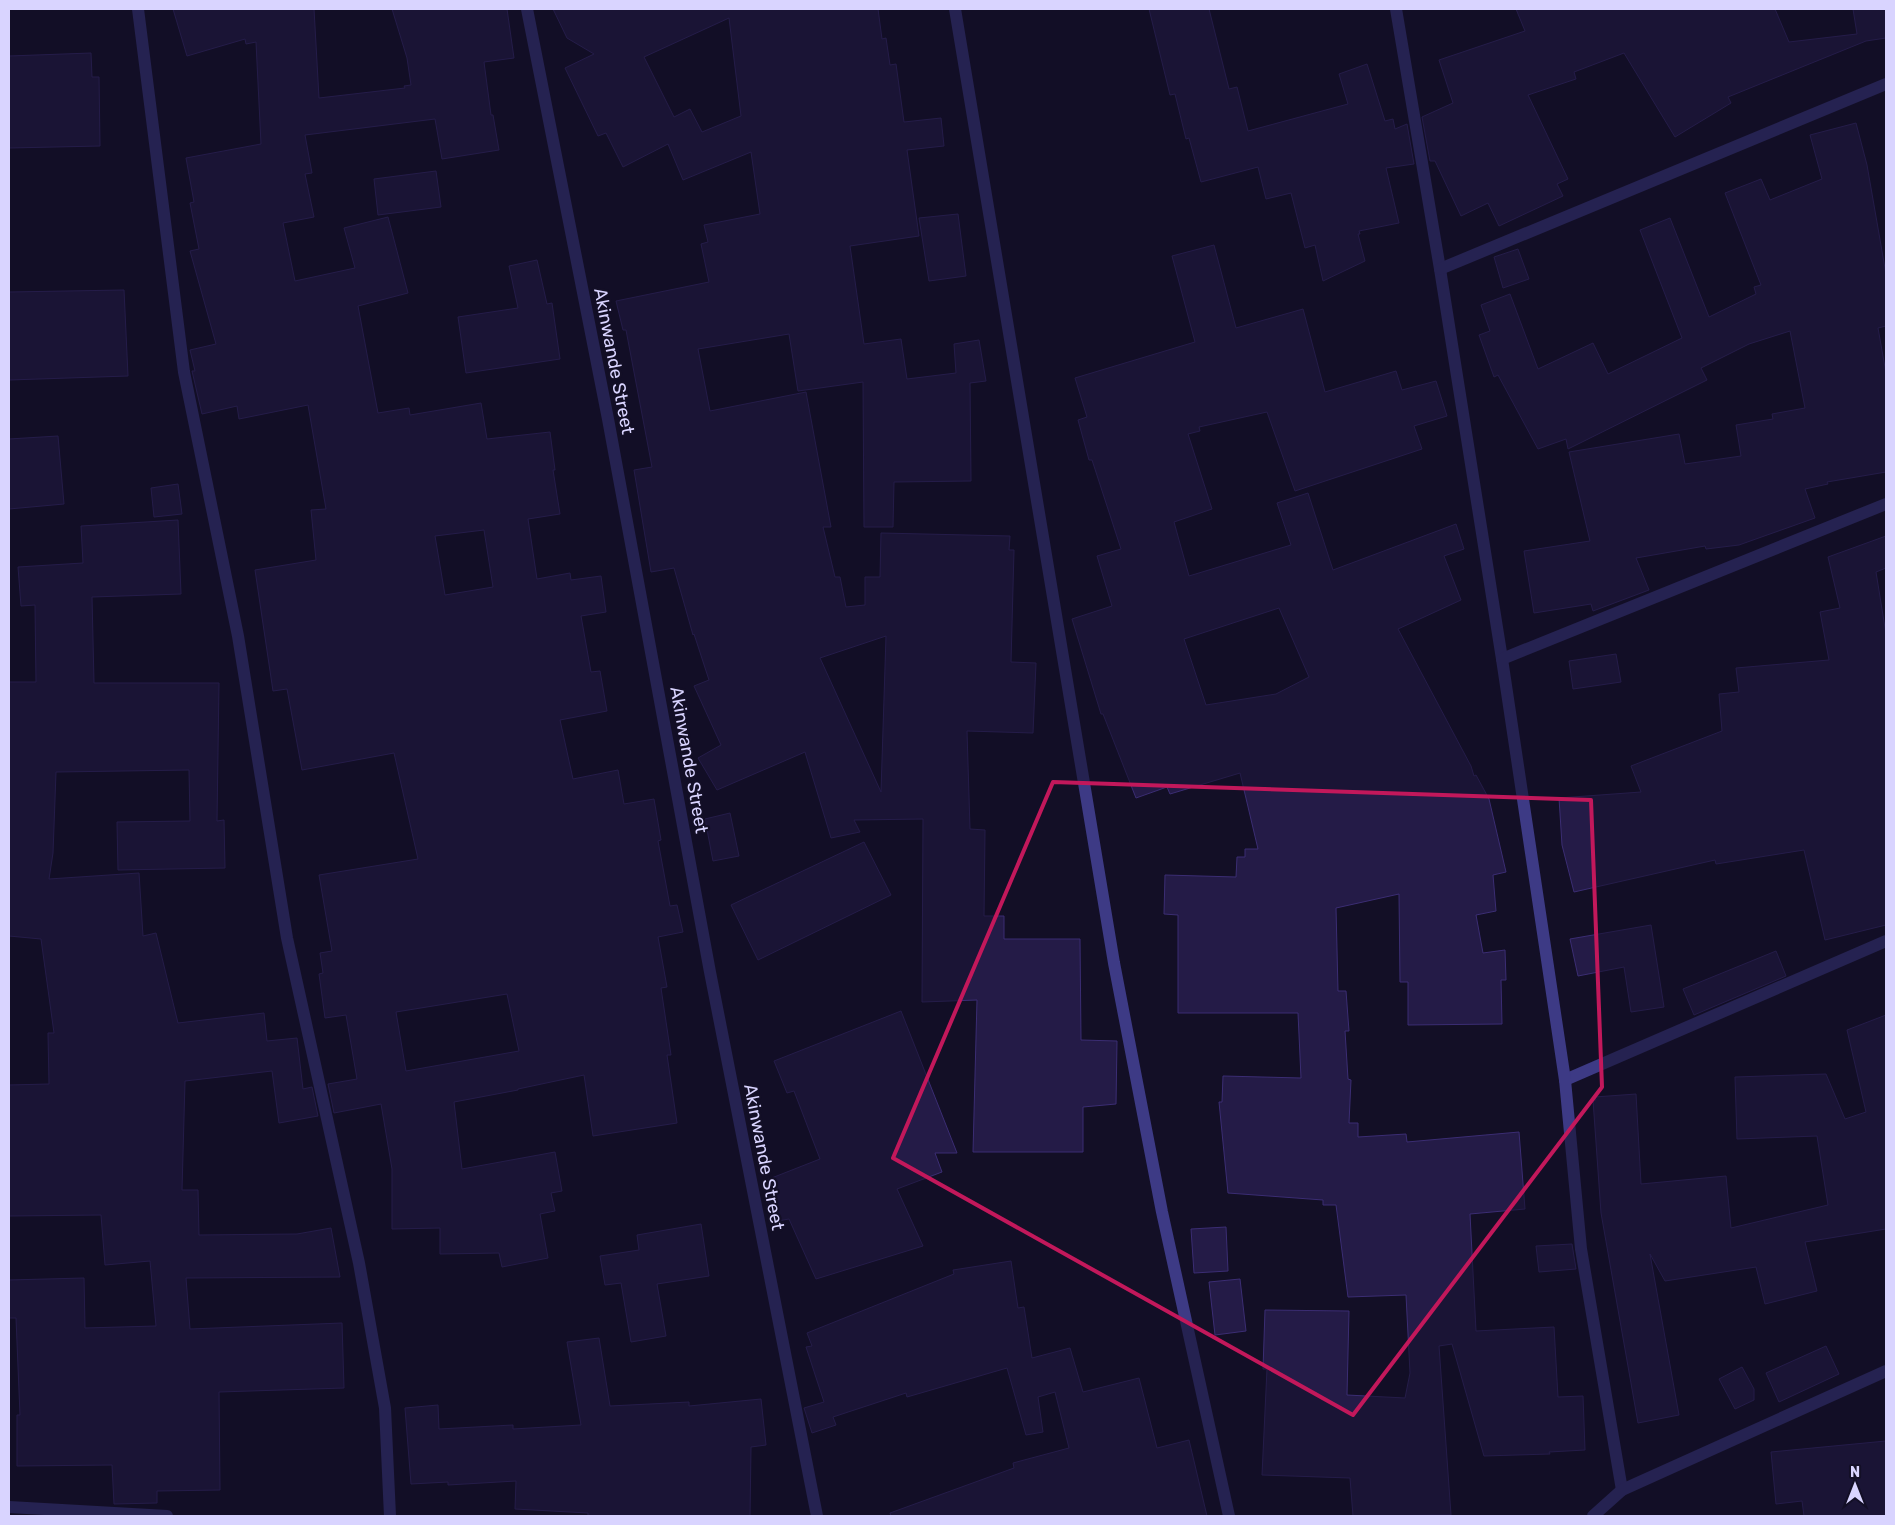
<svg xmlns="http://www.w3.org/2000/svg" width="1895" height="1525" font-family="Rubik,sans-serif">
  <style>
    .building { fill: #241b47; stroke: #3b2d73; fill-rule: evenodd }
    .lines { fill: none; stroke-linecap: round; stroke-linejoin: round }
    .street { stroke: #3d3a85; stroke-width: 12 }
    .marked { fill: none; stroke: #c2185b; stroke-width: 4; stroke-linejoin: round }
    .labels { text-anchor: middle; stroke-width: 4.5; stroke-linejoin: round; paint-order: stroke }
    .street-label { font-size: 18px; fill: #d9d4ff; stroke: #130f26 }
  </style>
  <rect width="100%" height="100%" fill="#130f26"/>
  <g class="building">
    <path d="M 173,9 L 314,9 L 319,98 L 405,88 L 404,86 L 411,85 L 407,58 L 392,9 L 507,9 L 514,58 L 484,62 L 491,115 L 493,115 L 499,150 L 442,159 L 435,119 L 305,135 L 312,173 L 305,174 L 314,217 L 283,223 L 295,281 L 355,268 L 344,228 L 388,217 L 408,293 L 358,306 L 378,413 L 409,408 L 410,415 L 481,403 L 487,439 L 550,432 L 555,470 L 553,470 L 560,514 L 528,519 L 537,579 L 570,573 L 571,580 L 601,576 L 606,612 L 581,616 L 591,672 L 600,671 L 607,711 L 560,720 L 573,779 L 618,770 L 624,804 L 654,799 L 661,840 L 658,841 L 670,906 L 677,905 L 683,932 L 658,937 L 667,987 L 661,988 L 671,1055 L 667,1055 L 677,1123 L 593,1136 L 584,1075 L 518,1089 L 518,1090 L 454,1102 L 462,1169 L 555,1152 L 562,1191 L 551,1193 L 555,1211 L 540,1214 L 548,1258 L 502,1267 L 499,1253 L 440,1254 L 440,1228 L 392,1229 L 392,1169 L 381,1104 L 334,1113 L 328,1084 L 357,1079 L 346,1015 L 325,1018 L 319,974 L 323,973 L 320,953 L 332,951 L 319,875 L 418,859 L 394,753 L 302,770 L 287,689 L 273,691 L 255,570 L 316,560 L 311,510 L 326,509 L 308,405 L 239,419 L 237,406 L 202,414 L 192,371 L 195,371 L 190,350 L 216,344 L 190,251 L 199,249 L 190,203 L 194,202 L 186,158 L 261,144 L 256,42 L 246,44 L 245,39 L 187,56 ZM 484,530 L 493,587 L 445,595 L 435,536 ZM 507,994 L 519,1051 L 406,1071 L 396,1012 Z"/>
    <path d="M 553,9 L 878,9 L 882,39 L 886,38 L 890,65 L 896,64 L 904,122 L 941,118 L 944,146 L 907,150 L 919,236 L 850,246 L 864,344 L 901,339 L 907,379 L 956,373 L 954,344 L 979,340 L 986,381 L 970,383 L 971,481 L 894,482 L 893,527 L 864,527 L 863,382 L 798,391 L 789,334 L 698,349 L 710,411 L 806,392 L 831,527 L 823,527 L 835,577 L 840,577 L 846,607 L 865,605 L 865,577 L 880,577 L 881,533 L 1010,536 L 1009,550 L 1014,550 L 1011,662 L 1036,663 L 1033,733 L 967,731 L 970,829 L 985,830 L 984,916 L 1004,916 L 1004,939 L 1080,939 L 1081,1040 L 1117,1041 L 1116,1104 L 1083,1107 L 1083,1152 L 973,1152 L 977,1000 L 922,1002 L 923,819 L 854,820 L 860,832 L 831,838 L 805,752 L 717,790 L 698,758 L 721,745 L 694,686 L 709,680 L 694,634 L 693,635 L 674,568 L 651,572 L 634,470 L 652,467 L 626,330 L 623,330 L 616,301 L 709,282 L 701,244 L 708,242 L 704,225 L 760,214 L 751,152 L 683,180 L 668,144 L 623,167 L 606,133 L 598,136 L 565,68 L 594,54 L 567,38 ZM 729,18 L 741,116 L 702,132 L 690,109 L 674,117 L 644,57 ZM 886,636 L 881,792 L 820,658 Z"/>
    <path d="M 1149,9 L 1209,9 L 1229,89 L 1237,87 L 1248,131 L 1348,104 L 1339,74 L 1367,64 L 1385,121 L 1393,119 L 1395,129 L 1407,124 L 1414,164 L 1386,168 L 1399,223 L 1359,231 L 1360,234 L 1358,234 L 1365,261 L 1323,281 L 1315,245 L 1305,248 L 1291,193 L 1266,199 L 1258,167 L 1201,182 L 1189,138 L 1186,139 L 1175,94 L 1170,95 Z"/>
    <path d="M 1516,9 L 1775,9 L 1789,42 L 1857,34 L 1853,9 L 1886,9 L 1886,38 L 1866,41 L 1728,97 L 1731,103 L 1675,137 L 1624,53 L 1574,72 L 1576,79 L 1528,95 L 1568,179 L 1557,184 L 1563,196 L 1499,226 L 1488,203 L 1461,216 L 1435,161 L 1430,161 L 1422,117 L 1453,103 L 1439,60 L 1525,31 Z"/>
    <path d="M 91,53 L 92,77 L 99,77 L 100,146 L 9,148 L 9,56 Z"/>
    <path d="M 1856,123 L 1867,165 L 1886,274 L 1886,326 L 1878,328 L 1886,373 L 1886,472 L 1827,482 L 1828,484 L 1805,489 L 1815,518 L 1739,545 L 1706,549 L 1705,546 L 1636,558 L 1649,590 L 1593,611 L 1591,604 L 1534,613 L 1524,551 L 1590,541 L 1569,452 L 1679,434 L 1685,464 L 1741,456 L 1736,425 L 1773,419 L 1772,414 L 1805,408 L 1790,331 L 1749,344 L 1701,368 L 1707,380 L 1568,449 L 1566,439 L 1538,449 L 1498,375 L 1494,377 L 1479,335 L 1490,331 L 1481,305 L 1510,294 L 1538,369 L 1593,343 L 1608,374 L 1682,338 L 1640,230 L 1670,218 L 1709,317 L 1756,294 L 1754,287 L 1761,285 L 1725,193 L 1761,179 L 1770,200 L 1822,179 L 1810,135 Z"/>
    <path d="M 436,171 L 441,207 L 378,215 L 374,179 Z"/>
    <path d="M 958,214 L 966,276 L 929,281 L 919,218 Z"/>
    <path d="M 1214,245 L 1236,328 L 1303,309 L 1325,392 L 1396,371 L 1402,390 L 1436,381 L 1447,416 L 1414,426 L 1422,449 L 1295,491 L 1267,412 L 1199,427 L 1200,431 L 1188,434 L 1212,509 L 1174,522 L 1189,576 L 1291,545 L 1277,503 L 1308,493 L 1333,570 L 1456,524 L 1464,549 L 1444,556 L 1461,600 L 1398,629 L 1471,766 L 1474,776 L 1476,775 L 1489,799 L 1506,872 L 1493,875 L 1496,911 L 1476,915 L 1483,953 L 1505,950 L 1506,980 L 1501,980 L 1502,1024 L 1408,1025 L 1408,982 L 1400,982 L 1399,894 L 1336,908 L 1338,991 L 1346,991 L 1349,1031 L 1345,1031 L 1348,1079 L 1351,1080 L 1349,1123 L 1358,1123 L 1358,1137 L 1406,1134 L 1407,1142 L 1519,1132 L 1525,1209 L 1470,1214 L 1476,1331 L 1554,1327 L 1558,1397 L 1583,1396 L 1585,1450 L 1549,1452 L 1550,1454 L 1484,1456 L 1452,1344 L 1439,1346 L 1451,1515 L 1353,1516 L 1350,1478 L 1262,1475 L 1267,1369 L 1263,1369 L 1265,1310 L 1349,1311 L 1347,1395 L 1405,1398 L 1410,1373 L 1406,1295 L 1348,1297 L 1336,1205 L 1323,1205 L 1323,1200 L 1228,1193 L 1219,1102 L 1222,1102 L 1223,1076 L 1301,1078 L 1298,1013 L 1178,1013 L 1178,915 L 1164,914 L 1165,875 L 1236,877 L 1237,857 L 1245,857 L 1245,849 L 1258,849 L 1240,773 L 1170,794 L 1167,787 L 1136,798 L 1103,714 L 1101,714 L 1072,619 L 1112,606 L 1097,556 L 1121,549 L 1092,460 L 1089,460 L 1078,420 L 1087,417 L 1075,378 L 1195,342 L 1172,256 ZM 1279,608 L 1309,677 L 1276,694 L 1206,705 L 1184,639 Z"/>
    <path d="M 1518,249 L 1529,279 L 1503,288 L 1494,257 Z"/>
    <path d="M 537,260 L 547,304 L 552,303 L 560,359 L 466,373 L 458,317 L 518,308 L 509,266 Z"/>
    <path d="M 124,290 L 128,376 L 9,380 L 9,292 Z"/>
    <path d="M 58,436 L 64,504 L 9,509 L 9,439 Z"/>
    <path d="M 178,484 L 182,514 L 154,517 L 151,488 Z"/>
    <path d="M 178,520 L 181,594 L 92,597 L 94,683 L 219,683 L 217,821 L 224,820 L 225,868 L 118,870 L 117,822 L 190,821 L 189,770 L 56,772 L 53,853 L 49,879 L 139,873 L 143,936 L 156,933 L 178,1023 L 264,1013 L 267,1041 L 297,1038 L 303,1089 L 312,1087 L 318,1116 L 279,1123 L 272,1071 L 185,1081 L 182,1190 L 198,1190 L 199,1235 L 297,1234 L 331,1228 L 340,1277 L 186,1278 L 190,1329 L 342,1323 L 344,1388 L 219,1392 L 220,1490 L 157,1491 L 157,1503 L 114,1504 L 112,1465 L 17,1466 L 17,1415 L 20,1415 L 16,1318 L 9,1318 L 9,1280 L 84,1278 L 85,1328 L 156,1326 L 150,1261 L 105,1265 L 101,1215 L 9,1216 L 9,1085 L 49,1084 L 48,1033 L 54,1033 L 41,939 L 9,936 L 9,682 L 36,682 L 35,605 L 21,606 L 18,567 L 83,563 L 81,526 Z"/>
    <path d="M 1886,536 L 1886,568 L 1876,572 L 1886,634 L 1886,925 L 1825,940 L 1804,850 L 1716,864 L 1715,860 L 1574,892 L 1562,845 L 1559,798 L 1641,792 L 1631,766 L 1722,731 L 1719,694 L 1739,692 L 1736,668 L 1829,660 L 1820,612 L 1840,608 L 1828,557 Z"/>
    <path d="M 1616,654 L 1621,682 L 1573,689 L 1569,661 Z"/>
    <path d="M 730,813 L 739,856 L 713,861 L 705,819 Z"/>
    <path d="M 864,842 L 891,895 L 758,960 L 731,905 Z"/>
    <path d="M 1651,925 L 1664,1007 L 1631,1012 L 1624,967 L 1578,976 L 1570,939 Z"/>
    <path d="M 1776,951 L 1786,976 L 1694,1015 L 1683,989 Z"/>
    <path d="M 901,1011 L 957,1153 L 935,1153 L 942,1172 L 897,1189 L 923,1246 L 816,1279 L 789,1219 L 772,1222 L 764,1181 L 820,1159 L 794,1091 L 787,1093 L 774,1061 Z"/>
    <path d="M 1886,1015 L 1886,1229 L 1805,1242 L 1817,1291 L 1765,1304 L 1756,1267 L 1665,1281 L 1650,1254 L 1679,1415 L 1638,1423 L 1601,1213 L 1593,1100 L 1596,1100 L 1595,1097 L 1636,1094 L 1641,1184 L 1726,1176 L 1731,1228 L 1828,1205 L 1817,1136 L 1737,1139 L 1735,1077 L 1826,1074 L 1845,1119 L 1866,1112 L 1847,1030 Z"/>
    <path d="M 701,1224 L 709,1276 L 657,1284 L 666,1336 L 631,1342 L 621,1283 L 605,1285 L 600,1256 L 639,1250 L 637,1235 Z"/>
    <path d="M 1226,1227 L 1228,1271 L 1194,1273 L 1191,1229 Z"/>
    <path d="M 1572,1244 L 1576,1269 L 1539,1272 L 1536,1246 Z"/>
    <path d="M 1011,1261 L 1018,1308 L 1024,1307 L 1032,1358 L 1070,1348 L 1083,1392 L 1139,1378 L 1157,1448 L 1189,1440 L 1207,1516 L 891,1516 L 890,1513 L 1014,1468 L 1013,1463 L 1069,1448 L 1055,1392 L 1038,1397 L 1043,1432 L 1026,1435 L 1007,1368 L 907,1397 L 906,1393 L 833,1417 L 836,1425 L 812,1433 L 804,1408 L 824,1402 L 806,1347 L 812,1346 L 807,1333 L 954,1274 L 953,1270 Z"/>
    <path d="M 1240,1279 L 1246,1331 L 1215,1335 L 1209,1282 Z"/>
    <path d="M 599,1338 L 610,1406 L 689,1402 L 689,1406 L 761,1399 L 766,1445 L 751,1447 L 750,1516 L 588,1516 L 588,1513 L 515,1509 L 516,1481 L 448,1485 L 448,1482 L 411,1484 L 405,1408 L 438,1405 L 439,1429 L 513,1425 L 513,1429 L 581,1425 L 567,1342 Z"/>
    <path d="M 1826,1346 L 1839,1374 L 1779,1402 L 1766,1373 Z"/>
    <path d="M 1742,1367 L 1754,1389 L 1754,1400 L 1735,1409 L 1719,1379 Z"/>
    <path d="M 1886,1441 L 1886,1516 L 1804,1516 L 1802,1501 L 1776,1504 L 1771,1452 Z"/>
  </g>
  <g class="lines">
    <g class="street">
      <path d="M 138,9 L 184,372 L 238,636 L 287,938 L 359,1263 L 385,1408 L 390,1516"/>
      <path d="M 527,9 L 608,419 L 710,972 L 817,1516"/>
      <path d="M 955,9 L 1114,963 L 1162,1212 L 1229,1516"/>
      <path d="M 1396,9 L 1440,269 L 1502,659"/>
      <path d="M 1440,269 L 1886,84"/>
      <path d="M 1565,1080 L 1886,941"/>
      <path d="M 1622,1490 L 1581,1249 L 1565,1080 L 1502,659 L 1886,504"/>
      <path d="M 9,1507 L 167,1516"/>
      <path d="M 1593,1516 L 1622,1490 L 1886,1371"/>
    </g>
  </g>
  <path d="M0 0H1895V1525H0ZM 1053,782 L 1591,800 L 1602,1087 L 1353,1415 L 893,1158 Z" fill="#130f26" fill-opacity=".55" fill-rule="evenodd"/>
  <path class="marked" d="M 1053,782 L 1591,800 L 1602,1087 L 1353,1415 L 893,1158 Z"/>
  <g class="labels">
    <g class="street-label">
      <text transform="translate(614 361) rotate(79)" y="6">Akinwande Street</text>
      <text transform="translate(689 760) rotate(80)" y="6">Akinwande Street</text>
      <text transform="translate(764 1157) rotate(79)" y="6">Akinwande Street</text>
    </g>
  </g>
  <rect width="1895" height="1525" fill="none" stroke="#d9d4ff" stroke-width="20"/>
  <g transform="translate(1855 1485)" stroke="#130f26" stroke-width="4" paint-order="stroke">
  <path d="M0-4L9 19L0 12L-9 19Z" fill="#d9d4ff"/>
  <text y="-8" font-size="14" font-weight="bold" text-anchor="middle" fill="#d9d4ff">N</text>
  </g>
</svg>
